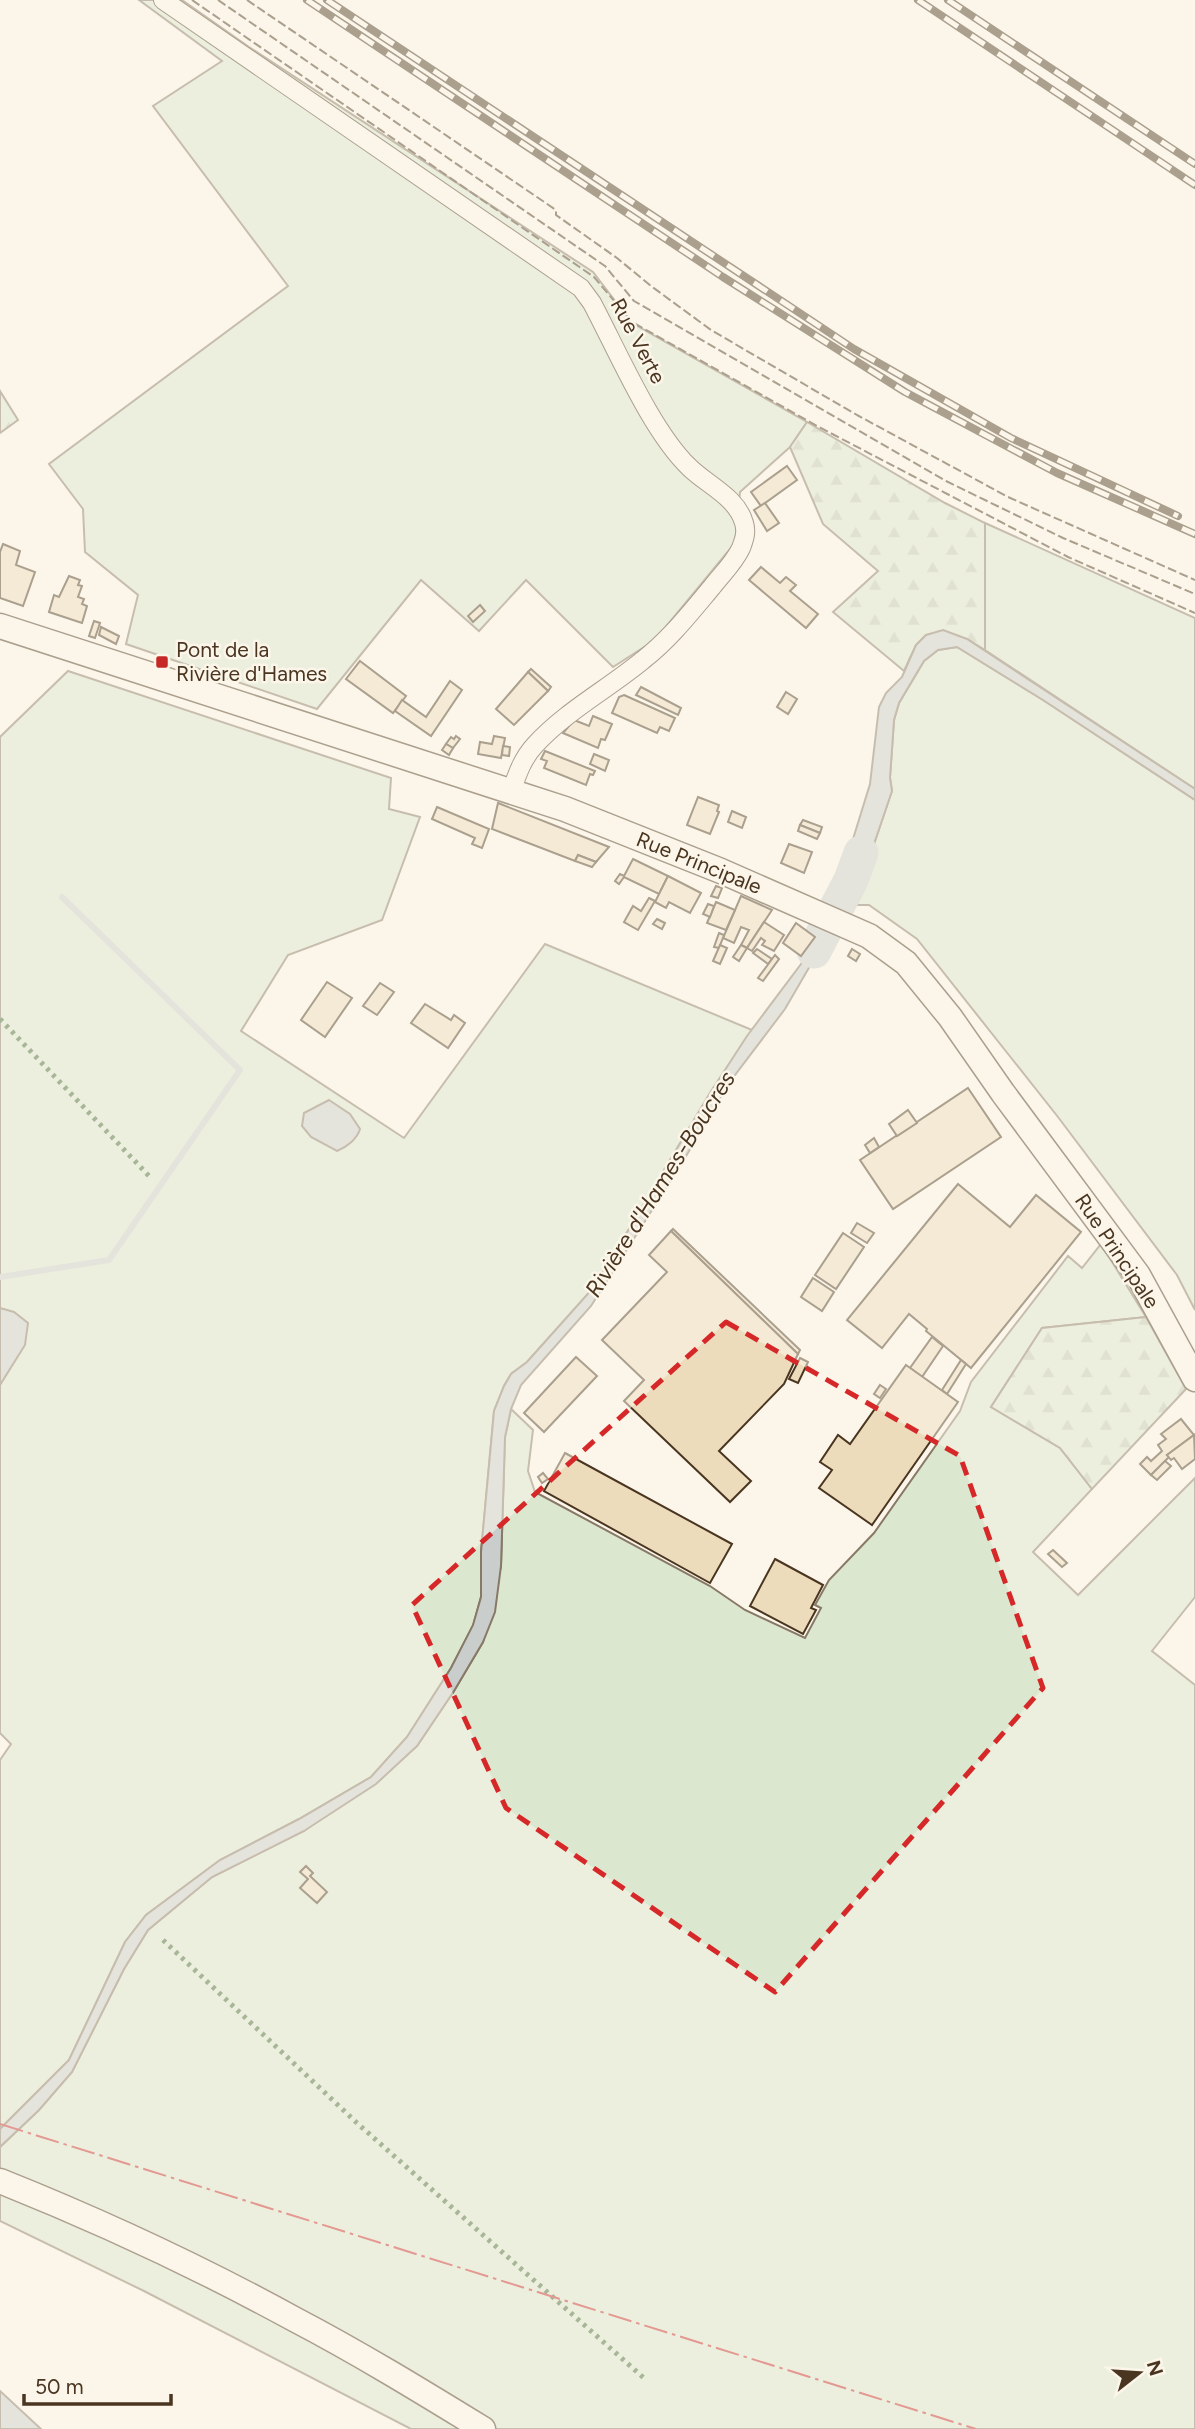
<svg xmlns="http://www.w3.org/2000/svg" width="1195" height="2429" font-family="Figtree,sans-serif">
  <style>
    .green { fill: #dce7d0; stroke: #887966; stroke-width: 2 }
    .forest { fill: url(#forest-firs); stroke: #887966; stroke-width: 2 }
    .water { fill: #c9cecd; stroke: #887966; stroke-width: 2 }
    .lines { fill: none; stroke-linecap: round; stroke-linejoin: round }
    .stream { stroke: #c9cecd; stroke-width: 6 }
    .river { stroke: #c9cecd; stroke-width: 35 }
    .building { fill: #ecdcbc; stroke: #4a3520; stroke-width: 2 }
    .street-casing { stroke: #4a3520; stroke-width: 20 }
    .secondary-casing { stroke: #4a3520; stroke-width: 27 }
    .street { stroke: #fbf6e9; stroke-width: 18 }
    .secondary { stroke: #fbf6e9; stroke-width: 24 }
    .rail-casing { stroke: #4a3520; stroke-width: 8 }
    .rail { stroke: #fbf6e9; stroke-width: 5; stroke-dasharray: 16; stroke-linecap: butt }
    .hedge { stroke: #436837; stroke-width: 5; stroke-dasharray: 3.5 5; stroke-linecap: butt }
    .fence { stroke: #4a3520; stroke-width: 2; stroke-dasharray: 9 3.5; stroke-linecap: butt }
    .power { stroke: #c62828; stroke-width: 2; stroke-dasharray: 24 5 3.5 5; stroke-linecap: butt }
    .marked { fill: none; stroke: #d62828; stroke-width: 5; stroke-dasharray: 14 9; stroke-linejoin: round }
    .poi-dot { fill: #c62828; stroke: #fbf6e9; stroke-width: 2.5 }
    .labels { text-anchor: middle; stroke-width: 5; stroke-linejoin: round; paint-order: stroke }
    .street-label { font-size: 21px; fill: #4a3520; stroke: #fbf6e9 }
    .poi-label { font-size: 21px; fill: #4a3520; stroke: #fbf6e9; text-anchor: start }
    .water-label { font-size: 23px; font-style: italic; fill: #4a3520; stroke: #fbf6e9 }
  </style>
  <defs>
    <pattern id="forest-firs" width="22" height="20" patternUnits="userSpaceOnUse" patternTransform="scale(1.75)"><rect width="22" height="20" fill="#dce7d0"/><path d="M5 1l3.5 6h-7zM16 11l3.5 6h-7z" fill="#bec7b2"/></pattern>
  </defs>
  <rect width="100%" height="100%" fill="#fbf6e9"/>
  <g class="green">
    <path d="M 139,0 L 182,0 L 249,47 L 593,272 L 632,323 L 807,422 L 790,447 L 740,492 L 735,543 L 655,640 L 613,667 L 526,580 L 479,631 L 421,580 L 317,709 L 126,644 L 138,595 L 85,552 L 83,509 L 49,464 L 288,286 L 153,106 L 222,61 Z"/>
    <path d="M 985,523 L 1195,618 L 1195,789 L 985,650 Z"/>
    <path d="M 957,647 L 1043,700 L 1195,800 L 1195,1310 L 1177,1275 L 1058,1117 L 917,939 L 869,905 L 853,905 L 868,868 L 874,844 L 892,791 L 890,778 L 894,720 L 899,703 L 924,661 L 938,650 Z"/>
    <path d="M 68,671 L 391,778 L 389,809 L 420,817 L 382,920 L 288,955 L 241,1031 L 404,1138 L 545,944 L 752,1030 L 710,1093 L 595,1286 L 527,1362 L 511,1374 L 504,1386 L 494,1411 L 481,1552 L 481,1597 L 473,1626 L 451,1668 L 407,1737 L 371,1777 L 299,1819 L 220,1860 L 146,1915 L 125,1942 L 69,2060 L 0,2129 L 0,1760 L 11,1744 L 0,1733 L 0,737 Z"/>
    <path d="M 1101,1244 L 1146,1317 L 1042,1328 L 991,1407 L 1060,1448 L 1092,1489 L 1033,1552 L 1078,1595 L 1195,1478 L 1195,1597 L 1152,1651 L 1195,1685 L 1195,2429 L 411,2429 L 144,2291 L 0,2221 L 0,2147 L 39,2110 L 72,2072 L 124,1969 L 148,1930 L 212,1877 L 304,1831 L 417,1746 L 454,1691 L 483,1642 L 501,1566 L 505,1437 L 511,1409 L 533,1430 L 528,1471 L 535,1492 L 710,1586 L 745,1610 L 805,1638 L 821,1608 L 815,1605 L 829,1580 L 874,1533 L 960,1411 L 971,1382 L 1068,1256 L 1082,1268 Z"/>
  </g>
  <g class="forest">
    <path d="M 0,391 L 18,420 L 0,433 Z"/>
    <path d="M 807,422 L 945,503 L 985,523 L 985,650 L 967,639 L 926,635 L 916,645 L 904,671 L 833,612 L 878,571 L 823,524 L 790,447 Z"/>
    <path d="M 1146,1317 L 1186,1389 L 1092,1489 L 1060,1448 L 991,1407 L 1042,1328 Z"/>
  </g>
  <g class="water">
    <path d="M 943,630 L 967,639 L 1195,789 L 1195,800 L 1043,700 L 957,647 L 938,650 L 924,661 L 899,703 L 894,720 L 890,778 L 892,791 L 874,844 L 868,868 L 853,905 L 836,894 L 870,784 L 879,707 L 886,693 L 902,677 L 916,645 L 926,635 Z"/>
    <path d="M 820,928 L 828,935 L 785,1009 L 729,1083 L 682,1163 L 591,1306 L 521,1385 L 511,1409 L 505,1437 L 501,1566 L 495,1612 L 483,1642 L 454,1691 L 417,1746 L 376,1784 L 304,1831 L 212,1877 L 148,1930 L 124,1969 L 72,2072 L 39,2110 L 0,2147 L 0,2129 L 69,2060 L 125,1942 L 146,1915 L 220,1860 L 299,1819 L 371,1777 L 407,1737 L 451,1668 L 473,1625 L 481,1597 L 481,1552 L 494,1411 L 504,1386 L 511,1374 L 527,1362 L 595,1286 L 710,1093 L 747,1036 L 807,956 Z"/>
    <path d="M 329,1100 L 350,1114 L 360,1129 C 357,1139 347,1147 337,1151 L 311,1137 L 302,1126 L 304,1113 Z"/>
    <path d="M 0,1308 L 14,1312 L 28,1323 L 25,1345 L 0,1385 Z"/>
    <path d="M 0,2391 L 41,2429 L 0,2429 Z"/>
  </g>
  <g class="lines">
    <path class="stream" d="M 0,1277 L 109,1260 L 240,1070 L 62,897"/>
    <path class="river" d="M 814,951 L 851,880 L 861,853"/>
  </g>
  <g class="building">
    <path d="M 787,466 L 797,480 L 761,506 L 751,492 Z"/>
    <path d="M 765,503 L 779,523 L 767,531 L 754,510 Z"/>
    <path d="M 3,544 L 20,551 L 16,565 L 35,572 L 23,606 L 0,598 L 0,552 Z"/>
    <path d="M 761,567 L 780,583 L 786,577 L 796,585 L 790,591 L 818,614 L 806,628 L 749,580 Z"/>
    <path d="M 69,576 L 80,580 L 78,585 L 82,586 L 78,597 L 84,599 L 82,604 L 87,606 L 82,623 L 49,612 L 54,595 L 59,597 Z"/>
    <path d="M 480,605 L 485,611 L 473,622 L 468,616 Z"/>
    <path d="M 94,621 L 100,623 L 95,638 L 89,636 Z"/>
    <path d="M 101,627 L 119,636 L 116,644 L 99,635 Z"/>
    <path d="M 360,661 L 406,696 L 393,713 L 346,679 Z"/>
    <path d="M 531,669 L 551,687 L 548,691 L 528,672 Z"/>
    <path d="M 528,672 L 548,691 L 514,725 L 496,709 Z"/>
    <path d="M 450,681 L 462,690 L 431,736 L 395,711 L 402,700 L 426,717 Z"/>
    <path d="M 641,687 L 681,708 L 678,715 L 636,695 Z"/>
    <path d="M 786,692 L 797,699 L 788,714 L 777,707 Z"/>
    <path d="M 624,695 L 675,718 L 669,731 L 660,727 L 657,733 L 612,713 L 619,697 Z"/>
    <path d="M 593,716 L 612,724 L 605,740 L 601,739 L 598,748 L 563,733 L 574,720 L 589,726 Z"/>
    <path d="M 456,736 L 460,739 L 453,748 L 446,744 L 451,737 L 454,739 Z"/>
    <path d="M 494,736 L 505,738 L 501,758 L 478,754 L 480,742 L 492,744 Z"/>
    <path d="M 446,744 L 453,748 L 449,755 L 442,750 Z"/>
    <path d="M 503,746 L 510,747 L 509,756 L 502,755 Z"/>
    <path d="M 545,751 L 595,771 L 593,775 L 590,774 L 586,785 L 544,768 L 547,761 L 541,759 Z"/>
    <path d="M 594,754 L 609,760 L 605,771 L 590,764 Z"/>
    <path d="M 698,797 L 719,805 L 717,811 L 719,812 L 710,834 L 687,825 Z"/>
    <path d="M 498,803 L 609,847 L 596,862 L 578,855 L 575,861 L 492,829 Z"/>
    <path d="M 437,807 L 489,829 L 482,848 L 472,844 L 475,838 L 432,819 Z"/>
    <path d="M 732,811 L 746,817 L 742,828 L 728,822 Z"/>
    <path d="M 803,820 L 822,827 L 820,833 L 800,825 Z"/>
    <path d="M 800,825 L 820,833 L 817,839 L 798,831 Z"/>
    <path d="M 789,844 L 812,852 L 804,873 L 781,863 Z"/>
    <path d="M 578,855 L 596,862 L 592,867 L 575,861 Z"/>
    <path d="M 633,859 L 668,876 L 659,894 L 624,877 L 619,884 L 615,881 L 620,874 L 624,876 Z"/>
    <path d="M 668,876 L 701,893 L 690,913 L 669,902 L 666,908 L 655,902 Z"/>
    <path d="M 716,886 L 722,888 L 718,898 L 711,896 Z"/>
    <path d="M 741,896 L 772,910 L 747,948 L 741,945 L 749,930 L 741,927 L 734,943 L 723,938 Z"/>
    <path d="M 649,898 L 655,901 L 638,930 L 624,922 L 633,906 L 641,911 Z"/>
    <path d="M 716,902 L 735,910 L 726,930 L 707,923 Z"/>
    <path d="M 708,904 L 714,906 L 710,917 L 703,914 Z"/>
    <path d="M 657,919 L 665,923 L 662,929 L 653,924 Z"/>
    <path d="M 764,922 L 784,935 L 774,951 L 762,945 L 765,941 L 761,938 L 752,951 L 747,948 Z"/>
    <path d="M 796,923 L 815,937 L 801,956 L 783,943 Z"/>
    <path d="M 719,933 L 724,935 L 719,948 L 714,947 Z"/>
    <path d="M 720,945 L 727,948 L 720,964 L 713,961 Z"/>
    <path d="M 741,945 L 747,948 L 739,961 L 733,957 Z"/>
    <path d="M 757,949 L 772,959 L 768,964 L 753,953 Z"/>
    <path d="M 852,949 L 860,954 L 856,961 L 848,956 Z"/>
    <path d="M 775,955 L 779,959 L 763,981 L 758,978 Z"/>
    <path d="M 327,982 L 352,998 L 325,1037 L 301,1020 Z"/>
    <path d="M 380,983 L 394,992 L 377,1015 L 363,1006 Z"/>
    <path d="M 425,1004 L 451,1020 L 454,1015 L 465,1023 L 448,1048 L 411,1023 Z"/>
    <path d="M 968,1088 L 1001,1137 L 893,1209 L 860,1160 Z"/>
    <path d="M 908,1110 L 917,1123 L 897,1136 L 889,1124 Z"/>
    <path d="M 874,1138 L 879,1147 L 870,1153 L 865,1145 Z"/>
    <path d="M 958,1184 L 1010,1227 L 1036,1195 L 1081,1232 L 971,1368 L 926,1331 L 927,1329 L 909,1314 L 882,1348 L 847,1320 Z"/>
    <path d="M 857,1223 L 874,1233 L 867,1243 L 851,1233 Z"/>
    <path d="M 673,1229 L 800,1350 L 798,1354 L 671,1231 Z"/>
    <path d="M 671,1231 L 798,1354 L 784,1384 L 719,1451 L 751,1481 L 730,1502 L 624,1401 L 644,1380 L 602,1340 L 667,1272 L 649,1255 Z"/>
    <path d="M 843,1233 L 864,1247 L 836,1289 L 815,1275 Z"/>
    <path d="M 813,1278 L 834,1292 L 822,1311 L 801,1297 Z"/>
    <path d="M 932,1337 L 943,1346 L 922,1377 L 910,1368 Z"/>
    <path d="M 576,1357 L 597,1376 L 544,1432 L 524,1413 Z"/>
    <path d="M 800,1358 L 808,1362 L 798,1383 L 789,1379 Z"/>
    <path d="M 961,1360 L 966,1364 L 947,1394 L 942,1390 Z"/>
    <path d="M 906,1365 L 958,1402 L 872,1525 L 819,1488 L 832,1470 L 820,1462 L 838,1435 L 850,1444 Z"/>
    <path d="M 880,1385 L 886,1389 L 880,1398 L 874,1394 Z"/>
    <path d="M 1181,1419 L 1194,1435 L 1167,1455 L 1169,1457 L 1151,1475 L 1140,1464 L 1147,1457 L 1151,1461 L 1162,1451 L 1158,1445 L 1166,1439 L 1161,1434 Z"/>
    <path d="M 1194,1435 L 1195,1459 L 1182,1469 L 1174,1458 L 1171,1460 L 1167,1455 Z"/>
    <path d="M 565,1453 L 732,1544 L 710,1583 L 544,1491 Z"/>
    <path d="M 1165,1461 L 1171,1466 L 1157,1480 L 1151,1475 Z"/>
    <path d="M 543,1473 L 548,1479 L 542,1483 L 538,1477 Z"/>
    <path d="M 1053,1550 L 1067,1563 L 1062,1567 L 1048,1554 Z"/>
    <path d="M 775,1559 L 823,1585 L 811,1608 L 816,1610 L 803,1634 L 750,1606 Z"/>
    <path d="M 306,1866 L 313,1873 L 310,1876 L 327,1892 L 317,1903 L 300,1888 L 308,1879 L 300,1872 Z"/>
  </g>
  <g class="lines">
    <defs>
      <path id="street" d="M 163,0 L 581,288 L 592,303 C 618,352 651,430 689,467 C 707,485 737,497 744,523 C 747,532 744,540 741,548 C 734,563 722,574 712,587 C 691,612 670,639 643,660 C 608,689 566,711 535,745 C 522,759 517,775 511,792"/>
      <g id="secondary">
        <path d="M 0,626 L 565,809 L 721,871 L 869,936 L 906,963 L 950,1017 L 1003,1093 L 1138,1275 L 1195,1379"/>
        <path d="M 0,2181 C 100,2221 199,2267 294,2319 C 359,2353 421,2391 483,2429"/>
      </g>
    </defs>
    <use href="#street" class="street-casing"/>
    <use href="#secondary" class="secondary-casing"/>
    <use href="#street" class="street"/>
    <use href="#secondary" class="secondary"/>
    <defs>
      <g id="rail">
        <path d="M 307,0 L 723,277 L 905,392 L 1057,473 L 1195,534"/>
        <path d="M 327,0 L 854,349 L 1011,438 L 1178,516"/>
        <path d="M 918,0 L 1195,185"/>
        <path d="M 948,0 L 1195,164"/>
      </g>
    </defs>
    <use href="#rail" class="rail-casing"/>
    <use href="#rail" class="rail"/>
    <g class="hedge">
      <path d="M 0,1019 L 149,1176"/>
      <path d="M 163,1940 L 357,2123 L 645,2379"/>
    </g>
    <g class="fence">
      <path d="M 192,0 L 594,277 L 632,322 L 817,426 L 1068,557 L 1195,613"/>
      <path d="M 218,0 L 605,266 L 634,301 L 946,481 L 1063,538 L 1195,594"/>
      <path d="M 247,0 L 556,210 L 556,215 L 617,258 L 651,286 L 711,330 L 857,415 L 1008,497 L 1195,580"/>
    </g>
    <path class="power" d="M 0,2124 L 976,2429"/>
  </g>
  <path d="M0 0H1195V2429H0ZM 726,1322 L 960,1456 L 1043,1688 L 775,1992 L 506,1808 L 412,1605 Z" fill="#fbf6e9" fill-opacity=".55" fill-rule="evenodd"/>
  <path class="marked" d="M 726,1322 L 960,1456 L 1043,1688 L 775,1992 L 506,1808 L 412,1605 Z"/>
  <rect class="poi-dot" x="155" y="655" width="14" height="14" rx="3.5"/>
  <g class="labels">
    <g class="street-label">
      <text transform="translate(638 341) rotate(62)" y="7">Rue Verte</text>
      <text transform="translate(699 863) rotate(22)" y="7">Rue Principale</text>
      <text transform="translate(1117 1251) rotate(56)" y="7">Rue Principale</text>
    </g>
    <g class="poi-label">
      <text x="176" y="657">Pont de la<tspan x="176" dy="24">Rivière d'Hames</tspan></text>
    </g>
    <g class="water-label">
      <text transform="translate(660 1184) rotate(-58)" y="8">Rivière d'Hames-Boucres</text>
    </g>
  </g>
  <g transform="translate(1139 2373) rotate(73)" stroke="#fbf6e9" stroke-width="5" paint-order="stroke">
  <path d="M0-5L12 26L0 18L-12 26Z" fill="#4a3520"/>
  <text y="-10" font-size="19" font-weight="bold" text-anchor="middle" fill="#4a3520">N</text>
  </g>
  <path d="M24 2394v10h147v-10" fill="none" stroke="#4a3520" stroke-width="3.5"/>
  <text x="35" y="2394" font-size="21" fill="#4a3520" stroke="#fbf6e9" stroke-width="5" paint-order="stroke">50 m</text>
</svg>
